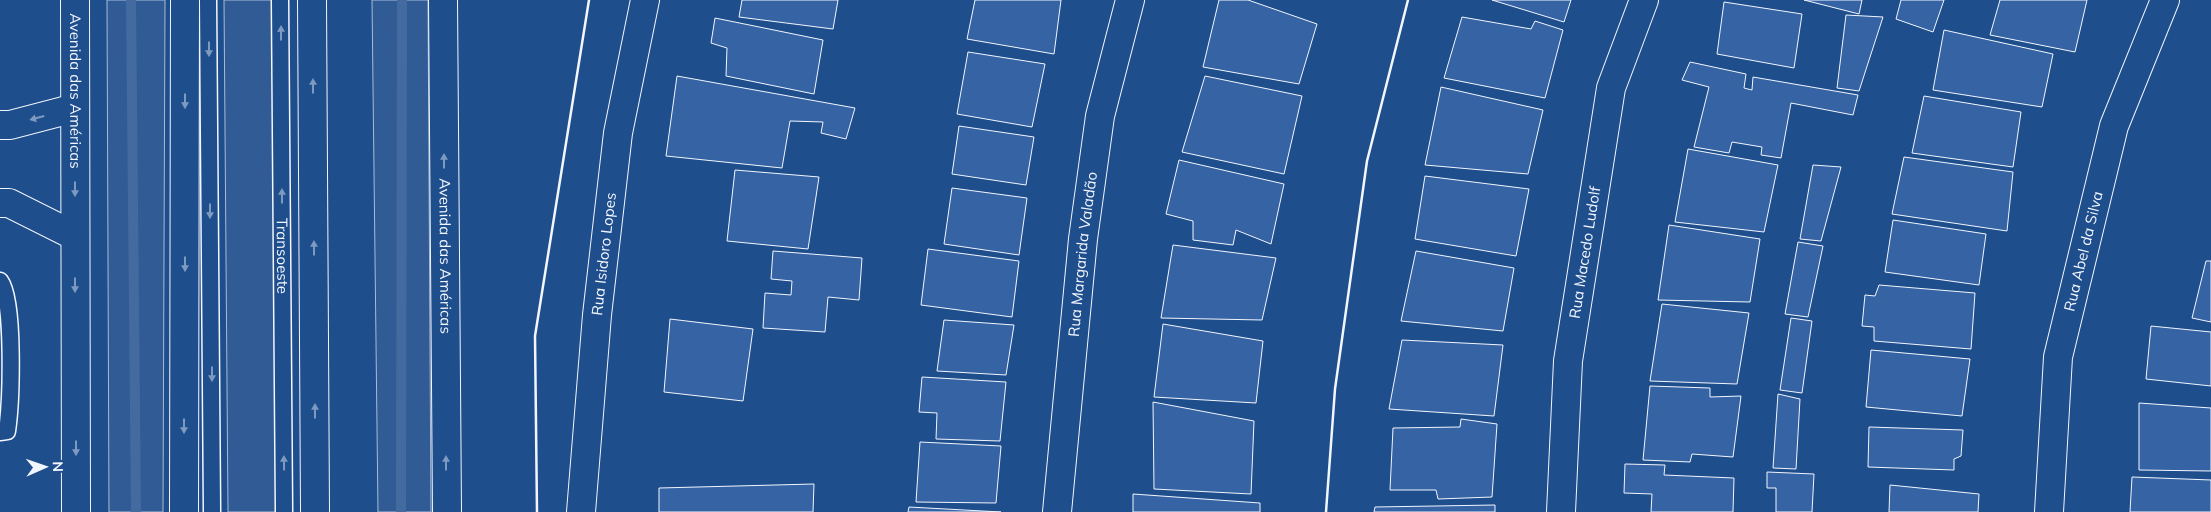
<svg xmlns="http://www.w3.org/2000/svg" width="2211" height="512" font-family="Mulish,sans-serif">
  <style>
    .built { fill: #305b95; stroke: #a8bbd7 }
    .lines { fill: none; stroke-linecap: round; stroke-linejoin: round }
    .stream { stroke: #446ba0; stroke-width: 10 }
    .building { fill: #3563a3; stroke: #f2f6ff }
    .service-casing { stroke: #f2f6ff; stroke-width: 19 }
    .minor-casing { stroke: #f2f6ff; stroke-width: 30 }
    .secondary-casing { stroke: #f2f6ff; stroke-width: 30 }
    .trunk-casing { stroke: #f2f6ff; stroke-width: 30 }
    .service { stroke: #1f4e8c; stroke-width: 16 }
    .minor { stroke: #1f4e8c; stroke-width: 28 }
    .secondary { stroke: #1f4e8c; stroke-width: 28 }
    .trunk { stroke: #1f4e8c; stroke-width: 28 }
    .wall { stroke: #f2f6ff; stroke-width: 2.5 }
    .oneway { fill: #7e9ac0 }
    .labels { text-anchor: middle; stroke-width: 4; stroke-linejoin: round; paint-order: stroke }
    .street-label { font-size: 15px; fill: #f2f6ff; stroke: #1f4e8c }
  </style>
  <rect width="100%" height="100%" fill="#1f4e8c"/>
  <g class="built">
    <path d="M 107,0 L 165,0 L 163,512 L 109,512 Z"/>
    <path d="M 224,0 L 273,0 L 278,512 L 228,512 Z"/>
    <path d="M 372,0 L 428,0 L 431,512 L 378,512 Z"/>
  </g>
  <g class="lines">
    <g class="stream">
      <path d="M 131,0 L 136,512"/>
      <path d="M 401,512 L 402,0"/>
    </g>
  </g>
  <g class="building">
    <path d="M 742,0 L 838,0 L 833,29 L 739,17 Z"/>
    <path d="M 975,0 L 1061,0 L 1054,54 L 967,39 Z"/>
    <path d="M 1219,0 L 1248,0 L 1317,24 L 1299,84 L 1203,67 Z"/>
    <path d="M 1492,0 L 1571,0 L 1564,22 Z"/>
    <path d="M 1804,0 L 1862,0 L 1859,14 Z"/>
    <path d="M 1901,0 L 1944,0 L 1933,32 L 1896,19 Z"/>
    <path d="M 2000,0 L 2087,0 L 2075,52 L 1990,35 Z"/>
    <path d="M 1724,2 L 1802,14 L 1794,68 L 1717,54 Z"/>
    <path d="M 1846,15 L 1883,17 L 1859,91 L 1837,88 Z"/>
    <path d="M 1462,17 L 1531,29 L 1535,21 L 1563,30 L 1545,98 L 1444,78 Z"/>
    <path d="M 715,18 L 823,40 L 814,94 L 726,76 L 727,48 L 711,43 Z"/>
    <path d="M 1944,30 L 2053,54 L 2042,107 L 1933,90 Z"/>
    <path d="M 968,52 L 1045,64 L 1032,127 L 957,114 Z"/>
    <path d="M 1690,62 L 1746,74 L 1744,88 L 1752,90 L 1753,77 L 1858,95 L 1853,115 L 1791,103 L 1781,158 L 1761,155 L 1762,147 L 1732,142 L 1729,153 L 1694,147 L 1709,87 L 1682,80 Z"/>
    <path d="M 677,76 L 855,108 L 846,139 L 821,133 L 823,122 L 790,121 L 782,168 L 666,156 Z"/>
    <path d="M 1205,76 L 1302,96 L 1284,174 L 1182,152 Z"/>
    <path d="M 1441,87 L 1543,110 L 1528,174 L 1425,165 Z"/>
    <path d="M 1924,96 L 2021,112 L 2013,167 L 1912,153 Z"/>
    <path d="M 959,126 L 1034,137 L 1026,185 L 952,174 Z"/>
    <path d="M 1688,149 L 1778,165 L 1764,232 L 1675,222 Z"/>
    <path d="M 1904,157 L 2013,172 L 2007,231 L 1892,214 Z"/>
    <path d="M 1179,160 L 1284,184 L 1271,244 L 1236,230 L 1233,245 L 1193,240 L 1193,221 L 1166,214 Z"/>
    <path d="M 1813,165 L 1841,167 L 1821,241 L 1800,239 Z"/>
    <path d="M 735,170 L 819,177 L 808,249 L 727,241 Z"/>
    <path d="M 1425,176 L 1529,189 L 1516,256 L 1415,239 Z"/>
    <path d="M 952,188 L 1027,198 L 1019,255 L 944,244 Z"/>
    <path d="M 1893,220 L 1986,234 L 1979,285 L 1885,272 Z"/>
    <path d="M 1669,225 L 1760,239 L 1750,302 L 1658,300 Z"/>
    <path d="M 1798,242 L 1823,246 L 1808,317 L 1785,314 Z"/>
    <path d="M 1173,245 L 1276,258 L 1262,320 L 1161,318 Z"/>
    <path d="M 928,249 L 1019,261 L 1012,317 L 921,305 Z"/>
    <path d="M 773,251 L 862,258 L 859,300 L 828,297 L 825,332 L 763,328 L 765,293 L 791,295 L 792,281 L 771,279 Z"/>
    <path d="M 1416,251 L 1514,268 L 1503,331 L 1401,321 Z"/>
    <path d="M 2206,261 L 2211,261 L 2211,322 L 2192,318 Z"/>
    <path d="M 1879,285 L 1975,293 L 1971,349 L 1874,341 L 1874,327 L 1862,326 L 1865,295 L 1875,296 Z"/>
    <path d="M 1662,304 L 1749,313 L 1737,384 L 1650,381 Z"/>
    <path d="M 1791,318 L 1812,321 L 1802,393 L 1780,390 Z"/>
    <path d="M 670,319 L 753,329 L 743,401 L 664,392 Z"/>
    <path d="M 944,320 L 1014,325 L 1006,375 L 937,371 Z"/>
    <path d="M 1163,324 L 1263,341 L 1256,403 L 1154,397 Z"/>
    <path d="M 2151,326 L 2211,332 L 2211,386 L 2146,379 Z"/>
    <path d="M 1402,340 L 1503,345 L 1494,416 L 1389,409 Z"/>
    <path d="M 1871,350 L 1970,359 L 1962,416 L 1866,407 Z"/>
    <path d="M 922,377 L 1006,382 L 1000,441 L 936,439 L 937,413 L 919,412 Z"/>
    <path d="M 1650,386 L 1710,388 L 1710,397 L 1741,396 L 1733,457 L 1692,454 L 1690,462 L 1643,460 Z"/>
    <path d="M 1778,394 L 1800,399 L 1796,469 L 1773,468 Z"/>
    <path d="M 1153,402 L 1254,421 L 1251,494 L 1154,489 Z"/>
    <path d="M 2139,403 L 2211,408 L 2211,471 L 2139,470 Z"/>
    <path d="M 1461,419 L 1497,424 L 1492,497 L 1438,499 L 1436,490 L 1390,490 L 1393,428 L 1460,427 Z"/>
    <path d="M 1869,427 L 1963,430 L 1961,456 L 1954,459 L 1954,470 L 1868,467 Z"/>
    <path d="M 920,442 L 1001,446 L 996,503 L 916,502 Z"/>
    <path d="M 1625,464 L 1665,465 L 1664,475 L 1734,478 L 1733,512 L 1651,512 L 1652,494 L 1624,493 Z"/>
    <path d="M 1767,472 L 1814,474 L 1812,512 L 1776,512 L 1776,488 L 1767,488 Z"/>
    <path d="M 2132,477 L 2211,480 L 2211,512 L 2130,512 Z"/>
    <path d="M 814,484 L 813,512 L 659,512 L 659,488 Z"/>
    <path d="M 1890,485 L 1979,494 L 1978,512 L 1889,512 Z"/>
    <path d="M 1133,494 L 1260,503 L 1260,512 L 1133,512 Z"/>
    <path d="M 1495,505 L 1495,512 L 1374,512 L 1375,507 Z"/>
    <path d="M 909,507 L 1001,512 L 908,512 Z"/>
  </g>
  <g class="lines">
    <defs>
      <g id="service">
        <path d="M 208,0 L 212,512"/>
        <path id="s1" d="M 280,0 L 284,512"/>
        <path d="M 0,281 C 15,301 11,404 7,431 L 0,432"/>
      </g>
      <g id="minor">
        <path d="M 0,125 L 10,125 L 75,108"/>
        <path d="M 0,203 L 9,203 L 75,236"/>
        <path id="s2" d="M 581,512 L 597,315 L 618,133 L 645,0"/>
        <path id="s3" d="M 1057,512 L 1083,239 L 1100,116 L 1130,0"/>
        <path id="s4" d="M 1561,512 L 1568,361 L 1611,88 L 1644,0"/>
        <path id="s5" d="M 2049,512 L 2058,357 L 2114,126 L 2165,0"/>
      </g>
      <g id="secondary">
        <path id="s6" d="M 75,0 L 76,512"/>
        <path id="s7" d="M 443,0 L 447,512"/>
      </g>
      <g id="trunk">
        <path d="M 312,0 L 315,512"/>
        <path d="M 184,512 L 185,0"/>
      </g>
    </defs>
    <use href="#service" class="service-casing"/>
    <use href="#minor" class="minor-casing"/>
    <use href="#secondary" class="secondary-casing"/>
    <use href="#trunk" class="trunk-casing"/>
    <use href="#service" class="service"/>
    <use href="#minor" class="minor"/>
    <use href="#secondary" class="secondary"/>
    <use href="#trunk" class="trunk"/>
    <g class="wall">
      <path d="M 537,512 L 535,336 L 589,0"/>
      <path d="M 1326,512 L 1335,389 L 1367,161 L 1408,0"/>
    </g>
  </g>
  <defs><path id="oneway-solid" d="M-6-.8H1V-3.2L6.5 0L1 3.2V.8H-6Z" transform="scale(1.25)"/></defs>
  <g class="oneway">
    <use href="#oneway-solid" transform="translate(281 33) rotate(-90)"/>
    <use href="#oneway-solid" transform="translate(209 49) rotate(90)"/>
    <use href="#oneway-solid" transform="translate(313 86) rotate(-90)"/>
    <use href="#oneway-solid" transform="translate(185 101) rotate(90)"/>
    <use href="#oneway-solid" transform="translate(37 118) rotate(165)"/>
    <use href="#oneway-solid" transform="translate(444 161) rotate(-90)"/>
    <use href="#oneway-solid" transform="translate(75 189) rotate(90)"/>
    <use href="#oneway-solid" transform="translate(282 196) rotate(-90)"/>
    <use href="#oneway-solid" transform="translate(210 211) rotate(90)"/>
    <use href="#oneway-solid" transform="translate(314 248) rotate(-90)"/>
    <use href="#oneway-solid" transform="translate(185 264) rotate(90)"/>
    <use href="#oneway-solid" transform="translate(75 285) rotate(90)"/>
    <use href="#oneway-solid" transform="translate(212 374) rotate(90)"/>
    <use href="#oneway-solid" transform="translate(315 411) rotate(-90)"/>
    <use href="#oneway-solid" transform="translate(184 426) rotate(90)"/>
    <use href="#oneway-solid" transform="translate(76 448) rotate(90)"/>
    <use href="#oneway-solid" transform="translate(284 463) rotate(-91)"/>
    <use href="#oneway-solid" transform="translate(446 463) rotate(-90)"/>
  </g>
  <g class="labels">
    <g class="street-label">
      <text dy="5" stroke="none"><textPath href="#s6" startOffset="91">Avenida das Américas</textPath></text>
      <text dy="5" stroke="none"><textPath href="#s5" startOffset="264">Rua Abel da Silva</textPath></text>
      <text dy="5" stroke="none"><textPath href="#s4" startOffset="261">Rua Macedo Ludolf</textPath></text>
      <text dy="5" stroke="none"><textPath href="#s3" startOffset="259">Rua Margarida Valadão</textPath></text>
      <text dy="5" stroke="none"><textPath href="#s2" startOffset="259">Rua Isidoro Lopes</textPath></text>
      <text dy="5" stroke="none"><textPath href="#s1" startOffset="256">Transoeste</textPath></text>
      <text dy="5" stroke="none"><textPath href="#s7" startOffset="256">Avenida das Américas</textPath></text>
    </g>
  </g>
  <g transform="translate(45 467) rotate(88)" stroke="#1f4e8c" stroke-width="4" paint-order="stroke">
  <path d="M0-4L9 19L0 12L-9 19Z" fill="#f2f6ff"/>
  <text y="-8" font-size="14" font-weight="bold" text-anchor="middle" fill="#f2f6ff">N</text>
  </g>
</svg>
